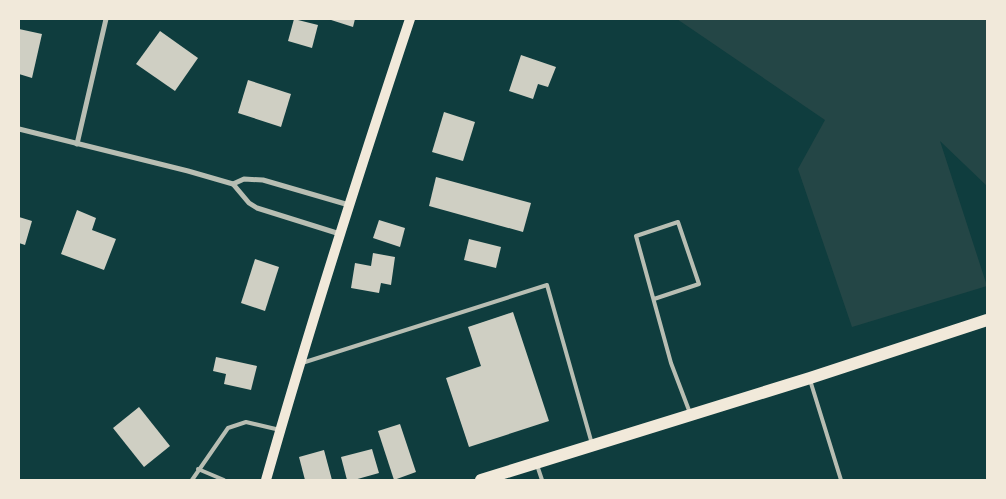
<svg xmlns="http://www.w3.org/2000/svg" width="1006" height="499" font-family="Lora,serif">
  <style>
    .green { fill: #244646 }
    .building { fill: #cfcfc3 }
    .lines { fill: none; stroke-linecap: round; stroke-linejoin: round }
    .service { stroke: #b8beb3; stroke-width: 4 }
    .minor { stroke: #b8beb3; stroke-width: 5 }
    .secondary { stroke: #f1e9da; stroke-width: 10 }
    .primary { stroke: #f1e9da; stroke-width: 12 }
  </style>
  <rect width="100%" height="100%" fill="#0f3d3e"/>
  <path class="green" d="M 677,19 L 987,19 L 987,186 L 940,141 L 987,286 L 852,327 L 798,169 L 825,120 Z"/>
  <g class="building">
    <path d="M 294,19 L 318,25 L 312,48 L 288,41 Z"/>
    <path d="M 328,19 L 355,19 L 353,27 Z"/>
    <path d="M 19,29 L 42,34 L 32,78 L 19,74 Z"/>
    <path d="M 160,31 L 198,58 L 175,91 L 136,64 Z"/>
    <path d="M 521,55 L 556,67 L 548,87 L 538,84 L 533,99 L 509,91 Z"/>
    <path d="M 248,80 L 291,94 L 281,127 L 238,113 Z"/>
    <path d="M 444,112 L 475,122 L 463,161 L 432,152 Z"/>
    <path d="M 436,177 L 531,203 L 523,232 L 429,206 Z"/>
    <path d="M 77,210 L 96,218 L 92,230 L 116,239 L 104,270 L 61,254 Z"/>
    <path d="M 19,217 L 32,221 L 25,245 L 19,243 Z"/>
    <path d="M 379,220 L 405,228 L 400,247 L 373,238 Z"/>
    <path d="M 469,239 L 501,247 L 496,268 L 464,260 Z"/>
    <path d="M 373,253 L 395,257 L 391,285 L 381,283 L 379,293 L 351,288 L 355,263 L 371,266 Z"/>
    <path d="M 255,259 L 279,267 L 265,311 L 241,303 Z"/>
    <path d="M 513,312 L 549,421 L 469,447 L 446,378 L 481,366 L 468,327 Z"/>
    <path d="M 216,357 L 257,366 L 251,390 L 224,384 L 226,374 L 213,371 Z"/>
    <path d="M 139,407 L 170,446 L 144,467 L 113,428 Z"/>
    <path d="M 400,424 L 416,472 L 394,480 L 378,431 Z"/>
    <path d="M 372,449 L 379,473 L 354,480 L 347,480 L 341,457 Z"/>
    <path d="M 324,450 L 332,480 L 305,480 L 299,457 Z"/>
  </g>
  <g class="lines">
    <g class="service">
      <path d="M 654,299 L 699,284 L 678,222 L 636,236 L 671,363 L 690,413"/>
      <path d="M 302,363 L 547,285 L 592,444"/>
      <path d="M 810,380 L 841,480"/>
      <path d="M 537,465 L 542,480"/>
      <path d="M 198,469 L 224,480"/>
      <path d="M 192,480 L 228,428 L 246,422 L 280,430"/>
    </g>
    <g class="minor">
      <path d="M 19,129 L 188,171 L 233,184 L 249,203 L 257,208 L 340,234"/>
      <path d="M 77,144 L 106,19"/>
      <path d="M 233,184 L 244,179 L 263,180 L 349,205"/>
    </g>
    <path class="secondary" d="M 266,480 C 310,325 359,172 410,19"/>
    <path class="primary" d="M 481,480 L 810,378 L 987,320"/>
  </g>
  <rect width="1006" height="499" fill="none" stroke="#f1e9da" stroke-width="40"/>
</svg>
